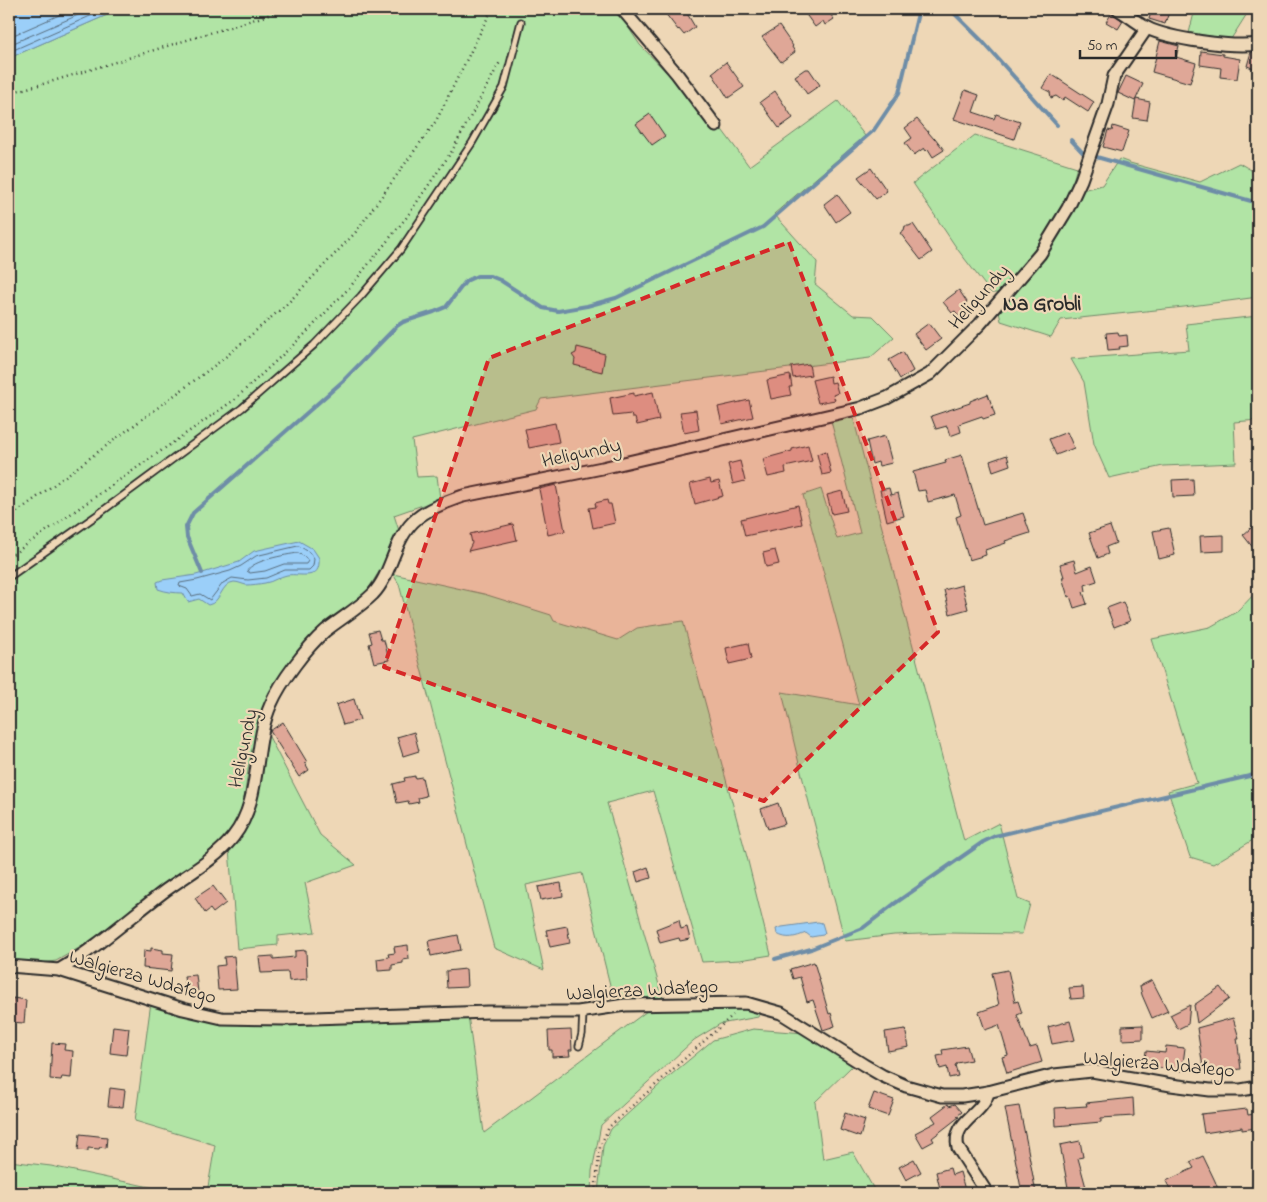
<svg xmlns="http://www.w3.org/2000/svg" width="1267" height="1202" font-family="'Indie Flower',sans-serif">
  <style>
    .green { fill: #b1e4a5; stroke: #6e8868 }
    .water { fill: #9bcff9; stroke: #6e8da7 }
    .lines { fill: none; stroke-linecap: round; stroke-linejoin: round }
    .shore { stroke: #586d7d; stroke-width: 1 }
    .stream { stroke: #6e8da7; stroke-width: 4 }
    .building { fill: #dfa797; stroke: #2b2b2b }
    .service-casing { stroke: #2b2b2b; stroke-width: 9 }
    .minor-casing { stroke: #2b2b2b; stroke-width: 15 }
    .path { stroke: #2b2b2b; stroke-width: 2.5; stroke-dasharray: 1 4; stroke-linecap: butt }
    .service { stroke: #eed7b6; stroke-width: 5.5 }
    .minor { stroke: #eed7b6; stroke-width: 11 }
    .marked { fill: #d62828; fill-opacity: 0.2; stroke: #d62828; stroke-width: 4; stroke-dasharray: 10 6; stroke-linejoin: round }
    .labels { text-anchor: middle; stroke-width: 4.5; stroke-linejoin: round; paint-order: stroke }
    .street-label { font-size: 20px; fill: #2b2b2b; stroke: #eed7b6 }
    .neighbourhood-label { font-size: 21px; font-weight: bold; fill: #2b2b2b; stroke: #eed7b6 }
  </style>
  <rect width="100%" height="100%" fill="#eed7b6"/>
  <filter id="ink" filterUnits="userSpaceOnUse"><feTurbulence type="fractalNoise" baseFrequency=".02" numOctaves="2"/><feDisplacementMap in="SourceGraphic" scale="10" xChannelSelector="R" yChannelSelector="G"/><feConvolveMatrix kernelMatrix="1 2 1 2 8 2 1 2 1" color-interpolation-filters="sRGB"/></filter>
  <g filter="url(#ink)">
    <g class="green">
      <path d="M 115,9 L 616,9 L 640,45 L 720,127 L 749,166 L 838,101 L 865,136 L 774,214 L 817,262 L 815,284 L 853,315 L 873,316 L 894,337 L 870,358 L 541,399 L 536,409 L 412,440 L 417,477 L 437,476 L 440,499 L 394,515 L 399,531 L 385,562 L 367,591 L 308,641 L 288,665 L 263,707 L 249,764 L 244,800 L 237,821 L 226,836 L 208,854 L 164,883 L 102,935 L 56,961 L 41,963 L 9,961 L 9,58 L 107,15 Z"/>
      <path d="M 1195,9 L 1250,9 L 1231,39 L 1189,33 Z"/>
      <path d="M 975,135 L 1077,167 L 1065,208 L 1052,232 L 1000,293 L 991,293 L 958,250 L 913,183 Z"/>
      <path d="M 1119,159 L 1130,163 L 1200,182 L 1239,163 L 1258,174 L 1258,297 L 1184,307 L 1061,320 L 1051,337 L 1001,321 L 999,312 L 1060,234 L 1082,190 L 1102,185 Z"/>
      <path d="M 1258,316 L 1258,420 L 1234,422 L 1236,463 L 1163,466 L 1109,478 L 1094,444 L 1084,382 L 1071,359 L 1189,350 L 1186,324 Z"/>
      <path d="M 852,413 L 964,841 L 999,823 L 1018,899 L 1030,904 L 1022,934 L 948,933 L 894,935 L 845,941 L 801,772 L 782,692 L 859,705 L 803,495 L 821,489 L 837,539 L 860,533 L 831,421 Z"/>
      <path d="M 393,574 L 484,594 L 551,615 L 554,621 L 618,640 L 637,628 L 683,621 L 747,857 L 771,955 L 740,960 L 702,962 L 653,791 L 607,803 L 663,999 L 614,1001 L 582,873 L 526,885 L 544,970 L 494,948 L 399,584 Z"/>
      <path d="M 1258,590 L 1258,837 L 1213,864 L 1190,857 L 1168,791 L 1197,783 L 1152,639 L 1210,627 L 1238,611 Z"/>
      <path d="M 265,729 L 320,835 L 356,865 L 305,883 L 315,932 L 278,936 L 278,945 L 237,949 L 229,849 L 247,823 Z"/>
      <path d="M 151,1002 L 182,1015 L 206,1021 L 243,1025 L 468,1015 L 484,1133 L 651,1008 L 702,1009 L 728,1008 L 761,1011 L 758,1017 L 720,1024 L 694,1040 L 601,1125 L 592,1171 L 591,1193 L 207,1193 L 215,1145 L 135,1121 Z"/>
      <path d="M 753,1029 L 805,1033 L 852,1066 L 815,1102 L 823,1159 L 853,1152 L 876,1193 L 598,1193 L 603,1146 L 611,1129 L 666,1079 L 713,1040 Z"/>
      <path d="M 9,1161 L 51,1166 L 178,1193 L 9,1193 Z"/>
    </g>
    <g class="water">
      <path d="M 9,9 L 115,9 L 107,15 L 9,58 Z"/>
      <path d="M 299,541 L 313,549 L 319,558 C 321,582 301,573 287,575 C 280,576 273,582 265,583 C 259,584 252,585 246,585 C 242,584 238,582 234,582 C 221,583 221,603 208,605 L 199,599 L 188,602 L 183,593 C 175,593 166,592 158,589 L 157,582 L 162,580 L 196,575 L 239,562 L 254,551 Z"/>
      <path d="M 818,922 L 822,923 L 825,933 L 823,935 L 811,937 L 806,933 C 796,937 787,940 777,934 L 776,929 L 782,927 Z"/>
    </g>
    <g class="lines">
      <g class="shore">
        <path d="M 9,37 L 73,9"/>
        <path d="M 9,45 L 92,9"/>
        <path d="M 9,52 L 106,9"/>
        <path d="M 299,546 L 309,552 L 314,559 L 313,566 L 309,570 L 285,570 L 266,578 L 248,580 L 232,578 L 223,583 L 210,600 L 200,594 L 192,596 L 187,589 L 179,586 L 180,583 L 197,580 L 230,571 L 241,566 L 256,556 Z"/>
        <path d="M 298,553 L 305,557 L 308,561 L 306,564 L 284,564 L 265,571 L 250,573 L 247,571 C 253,560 285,555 298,553 Z"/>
      </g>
      <g class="stream">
        <path d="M 950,9 L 983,42 L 1057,125"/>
        <path d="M 1071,140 L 1084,154"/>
        <path d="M 1093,156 L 1258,203"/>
        <path d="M 202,573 L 187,537 L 186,527 L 193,513 L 343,381 L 397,326 L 403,322 L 434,312 L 446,307 L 466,281 L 477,276 L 490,276 L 500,280 L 543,308 L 558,311 L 587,306 L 616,298 L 763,227 L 874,130 L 899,93 L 919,9"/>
        <path d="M 775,959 L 811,949 L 863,928 L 894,904 L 983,842 L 995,836 L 1258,774"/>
      </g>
    </g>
    <g class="building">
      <path d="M 662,9 L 687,9 L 685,10 L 695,27 L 684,35 L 679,29 L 678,30 Z"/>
      <path d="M 802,9 L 826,9 L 834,19 L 825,25 L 823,21 L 815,27 Z"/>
      <path d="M 1152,9 L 1170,9 L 1165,24 L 1149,19 Z"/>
      <path d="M 1112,13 L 1123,21 L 1118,29 L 1106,22 Z"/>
      <path d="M 779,26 L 793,46 L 792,47 L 795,52 L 781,62 L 762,37 Z"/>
      <path d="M 1160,41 L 1179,46 L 1176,57 L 1196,63 L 1190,83 L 1152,72 Z"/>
      <path d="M 1201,51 L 1223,54 L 1223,56 L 1240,59 L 1237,79 L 1220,77 L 1221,68 L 1200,65 Z"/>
      <path d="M 1251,52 L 1258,52 L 1258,70 L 1247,66 Z"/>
      <path d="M 726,62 L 744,87 L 728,98 L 712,73 Z"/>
      <path d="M 805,69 L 809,69 L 820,85 L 807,94 L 795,76 Z"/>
      <path d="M 1051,74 L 1094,102 L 1088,112 L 1065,97 L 1063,101 L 1056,96 L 1051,98 L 1050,92 L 1042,88 Z"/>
      <path d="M 1126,76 L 1143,84 L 1135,101 L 1118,93 Z"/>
      <path d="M 965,90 L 979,95 L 973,112 L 994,119 L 996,114 L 1020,122 L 1014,139 L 954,119 Z"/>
      <path d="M 775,91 L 793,118 L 779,128 L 760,102 Z"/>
      <path d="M 1136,99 L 1150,102 L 1147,120 L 1133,118 Z"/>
      <path d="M 650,114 L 665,136 L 652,145 L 636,124 Z"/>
      <path d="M 917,119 L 934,139 L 935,138 L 944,150 L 933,157 L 928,149 L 926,151 L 924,148 L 914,155 L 905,143 L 912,138 L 905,128 Z"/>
      <path d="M 1113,126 L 1129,131 L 1122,152 L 1103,147 L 1108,130 L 1112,131 Z"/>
      <path d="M 871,168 L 887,191 L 876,199 L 858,177 Z"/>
      <path d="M 837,194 L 850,212 L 836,222 L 824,204 Z"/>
      <path d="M 913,224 L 932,252 L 921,260 L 900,233 L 904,230 L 905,226 L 909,226 Z"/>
      <path d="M 959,290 L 967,302 L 965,304 L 968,309 L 959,316 L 955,311 L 952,313 L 943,302 Z"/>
      <path d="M 929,323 L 941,339 L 926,350 L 914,334 Z"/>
      <path d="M 1118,332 L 1119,336 L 1127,335 L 1128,346 L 1119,347 L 1120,349 L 1108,350 L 1106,333 Z"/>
      <path d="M 577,347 L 605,354 L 602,372 L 574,365 L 575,359 L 572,355 L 576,353 Z"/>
      <path d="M 903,352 L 913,371 L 900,379 L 889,360 Z"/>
      <path d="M 809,364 L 811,375 L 793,378 L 791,367 Z"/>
      <path d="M 790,375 L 792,387 L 789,387 L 791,395 L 771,399 L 767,380 Z"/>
      <path d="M 830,376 L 831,383 L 835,382 L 838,393 L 833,395 L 835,400 L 818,403 L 812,380 Z"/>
      <path d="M 653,392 L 659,420 L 637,425 L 635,418 L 632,418 L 631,414 L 613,416 L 610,398 L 634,393 L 634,396 Z"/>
      <path d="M 988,394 L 995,415 L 983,419 L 982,416 L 959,424 L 961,432 L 950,436 L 947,426 L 936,429 L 931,416 L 970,403 L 970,401 Z"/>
      <path d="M 749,400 L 753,417 L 722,424 L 718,407 Z"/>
      <path d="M 696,410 L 699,430 L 684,433 L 680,412 Z"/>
      <path d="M 555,423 L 559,442 L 529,448 L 525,429 Z"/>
      <path d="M 1067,432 L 1074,448 L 1056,455 L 1049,439 Z"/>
      <path d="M 885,436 L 892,463 L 879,466 L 878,462 L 872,464 L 867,441 Z"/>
      <path d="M 808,445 L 812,461 L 785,467 L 786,473 L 768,477 L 763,459 L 792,451 L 792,449 Z"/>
      <path d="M 826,451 L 831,473 L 822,475 L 817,454 Z"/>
      <path d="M 962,455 L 983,525 L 1023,513 L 1030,533 L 1005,541 L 1006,543 L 985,550 L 986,555 L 969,560 L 956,517 L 961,515 L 955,495 L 928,502 L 925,490 L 918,491 L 913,472 L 946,463 L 945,460 Z"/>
      <path d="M 1007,455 L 1010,465 L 993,471 L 990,461 Z"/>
      <path d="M 740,461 L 745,481 L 733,484 L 728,464 Z"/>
      <path d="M 710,479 L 711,483 L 719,481 L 723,496 L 695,504 L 690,484 Z"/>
      <path d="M 1193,479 L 1194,496 L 1173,497 L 1172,480 Z"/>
      <path d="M 556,485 L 565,531 L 548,535 L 539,489 Z"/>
      <path d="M 889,488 L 891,495 L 898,493 L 904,516 L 887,521 L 880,490 Z"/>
      <path d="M 842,491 L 847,511 L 832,514 L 827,495 Z"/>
      <path d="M 607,500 L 608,504 L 611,504 L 615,523 L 593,528 L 589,508 L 596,507 L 595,503 Z"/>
      <path d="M 798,505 L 802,524 L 745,536 L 741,519 Z"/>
      <path d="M 1258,522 L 1258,554 L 1243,535 Z"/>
      <path d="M 513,524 L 517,540 L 468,551 L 472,543 L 470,534 Z"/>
      <path d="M 1110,526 L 1116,543 L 1106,547 L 1108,554 L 1098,558 L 1089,533 Z"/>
      <path d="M 1169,528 L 1175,555 L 1159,559 L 1153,531 Z"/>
      <path d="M 1224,535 L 1224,551 L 1201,552 L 1200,536 Z"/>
      <path d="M 775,550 L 779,564 L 766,567 L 763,553 Z"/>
      <path d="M 1074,560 L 1077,572 L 1092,566 L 1097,581 L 1085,585 L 1086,591 L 1083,592 L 1087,604 L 1074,608 L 1070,596 L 1068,597 L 1062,577 L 1064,577 L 1060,564 Z"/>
      <path d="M 962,585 L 968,609 L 950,614 L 944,590 Z"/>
      <path d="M 1123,602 L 1130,621 L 1114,627 L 1107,608 Z"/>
      <path d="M 378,630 L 381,640 L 384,640 L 389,660 L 374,663 L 369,644 L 372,643 L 369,632 Z"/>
      <path d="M 748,643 L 751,659 L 729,664 L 726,648 Z"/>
      <path d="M 354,699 L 360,720 L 343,725 L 336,705 Z"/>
      <path d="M 283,722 L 307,762 L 305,763 L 309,770 L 299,777 L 270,731 Z"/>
      <path d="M 414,732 L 419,751 L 403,756 L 397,737 Z"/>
      <path d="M 415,776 L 415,778 L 422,777 L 426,796 L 418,798 L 419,802 L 409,804 L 408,801 L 397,803 L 393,784 L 405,781 L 404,778 Z"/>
      <path d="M 778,803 L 785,824 L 768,829 L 761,809 Z"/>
      <path d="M 648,867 L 651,878 L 638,882 L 635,872 Z"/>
      <path d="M 561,883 L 563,896 L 541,900 L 538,887 Z"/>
      <path d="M 213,886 L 226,903 L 213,913 L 210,909 L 205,913 L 195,898 Z"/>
      <path d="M 679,920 L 681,929 L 687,927 L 690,939 L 680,941 L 679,938 L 660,943 L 656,929 Z"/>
      <path d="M 567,926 L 570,943 L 550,947 L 546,930 Z"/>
      <path d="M 458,935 L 461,950 L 431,956 L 428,941 Z"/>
      <path d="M 408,945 L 409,959 L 403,960 L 403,963 L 392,965 L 392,970 L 378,971 L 377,959 L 389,957 L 388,954 L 395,953 L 394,947 Z"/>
      <path d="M 151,948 L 163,950 L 163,953 L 173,954 L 171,971 L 143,968 L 144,950 L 151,951 Z"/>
      <path d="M 306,950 L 307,979 L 289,981 L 288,972 L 261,973 L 259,957 L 273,956 L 273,959 L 295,957 L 295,951 Z"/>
      <path d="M 234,956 L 237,989 L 218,990 L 216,966 L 225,965 L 224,957 Z"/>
      <path d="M 814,962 L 829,1014 L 831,1013 L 835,1026 L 823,1030 L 813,1000 L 807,1002 L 800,977 L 793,979 L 790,969 Z"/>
      <path d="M 466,969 L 467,987 L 447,988 L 446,971 Z"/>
      <path d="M 1008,970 L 1015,1002 L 1018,1001 L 1022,1013 L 1017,1015 L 1030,1048 L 1037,1046 L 1042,1062 L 1007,1073 L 1002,1057 L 1008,1055 L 999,1025 L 985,1030 L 979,1012 L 999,1005 L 992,973 Z"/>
      <path d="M 196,975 L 198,992 L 186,993 L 184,976 Z"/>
      <path d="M 1152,980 L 1168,1011 L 1152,1018 L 1142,995 L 1140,986 Z"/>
      <path d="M 1083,987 L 1084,998 L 1071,999 L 1069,988 Z"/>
      <path d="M 1220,987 L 1229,999 L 1197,1023 L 1194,1005 Z"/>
      <path d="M 13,998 L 26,1000 L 24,1023 L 9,1022 L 9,1005 L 12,1004 Z"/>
      <path d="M 1190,1005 L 1188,1024 L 1178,1029 L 1170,1015 Z"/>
      <path d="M 1233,1018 L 1239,1038 L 1237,1038 L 1241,1069 L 1204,1074 L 1197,1028 Z"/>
      <path d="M 1070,1021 L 1075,1040 L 1052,1044 L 1048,1027 Z"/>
      <path d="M 1143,1025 L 1143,1039 L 1122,1040 L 1122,1026 Z"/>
      <path d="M 113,1026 L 129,1028 L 126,1055 L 110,1053 Z"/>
      <path d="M 905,1029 L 909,1047 L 888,1051 L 885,1032 Z"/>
      <path d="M 571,1030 L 572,1050 L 569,1050 L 570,1056 L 552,1057 L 552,1050 L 549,1050 L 548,1031 Z"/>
      <path d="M 52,1043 L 65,1044 L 64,1050 L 73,1051 L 71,1078 L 62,1077 L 61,1080 L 50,1079 Z"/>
      <path d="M 967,1046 L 971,1060 L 957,1063 L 957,1064 L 955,1065 L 958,1076 L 949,1078 L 947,1067 L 940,1069 L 937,1056 L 943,1055 L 942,1050 Z"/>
      <path d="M 1166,1046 L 1185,1048 L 1182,1071 L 1144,1066 L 1146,1051 L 1165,1053 Z"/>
      <path d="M 110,1088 L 125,1090 L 123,1107 L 108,1106 Z"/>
      <path d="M 874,1093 L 894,1100 L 888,1116 L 868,1109 Z"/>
      <path d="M 1133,1098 L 1134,1116 L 1101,1118 L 1101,1122 L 1056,1126 L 1055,1108 L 1087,1106 L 1086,1103 Z"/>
      <path d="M 948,1104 L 949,1106 L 955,1104 L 962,1112 L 957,1116 L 959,1117 L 932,1138 L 934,1141 L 923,1147 L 915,1133 L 936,1122 L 932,1116 Z"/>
      <path d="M 1019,1106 L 1027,1144 L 1036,1193 L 1022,1193 L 1005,1108 Z"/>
      <path d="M 1247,1109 L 1248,1115 L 1255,1114 L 1256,1128 L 1242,1130 L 1242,1127 L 1204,1133 L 1201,1114 Z"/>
      <path d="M 845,1113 L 865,1120 L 860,1137 L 840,1130 Z"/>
      <path d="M 80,1134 L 107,1137 L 106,1148 L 100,1147 L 99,1149 L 88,1148 L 88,1151 L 78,1150 Z"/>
      <path d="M 1080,1141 L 1083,1157 L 1078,1158 L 1087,1191 L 1083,1191 L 1084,1193 L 1069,1193 L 1060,1145 Z"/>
      <path d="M 1203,1156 L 1215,1181 L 1218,1189 L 1209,1193 L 1205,1193 L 1203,1189 L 1192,1193 L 1172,1193 L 1166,1181 L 1194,1168 L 1190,1162 Z"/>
      <path d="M 914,1159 L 921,1172 L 906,1180 L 899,1167 Z"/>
      <path d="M 950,1168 L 952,1175 L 960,1172 L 965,1190 L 952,1193 L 941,1193 L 936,1172 Z"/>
    </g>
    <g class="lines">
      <defs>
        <g id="service">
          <path d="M 9,577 L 97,515 L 242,408 L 314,345 L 361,296 L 401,249 L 472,143 L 504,87 L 521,22"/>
          <path d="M 579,1046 L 582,1034 L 583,1011"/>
        </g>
        <g id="minor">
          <path d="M 622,9 L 677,74 L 716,126"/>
          <path d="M 1118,9 C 1128,15 1137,23 1147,28 C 1170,39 1233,48 1258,44"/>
          <path d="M 9,966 L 59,970 L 183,1009 L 222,1018 L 285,1019 L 488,1012 L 578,1012 L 625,1005 L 746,1003 L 781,1013 L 864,1065 L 883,1076 L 906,1086 L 942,1096 L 962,1096 L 988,1092 L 1054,1075 L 1092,1071 L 1171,1085 L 1210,1090 L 1241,1090 L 1258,1087"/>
          <path d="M 59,970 C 96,948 128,919 162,893 C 186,875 214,861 233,837 C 263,799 252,746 271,704 C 281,681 307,647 325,631 C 340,619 359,608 373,594 C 392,574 393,542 413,522 C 426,509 446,502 463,496 L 602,468 L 861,408 L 887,398 L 930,374 L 980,324 L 1040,254 L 1068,208 L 1081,180 L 1108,104 L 1114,76 L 1147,28"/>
          <path d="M 987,1193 L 958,1148 C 951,1121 984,1115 988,1092"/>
        </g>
      </defs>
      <use href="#service" class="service-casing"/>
      <use href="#minor" class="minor-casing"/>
      <g class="path">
        <path d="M 524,13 L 529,9"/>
        <path d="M 9,93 L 50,82 L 288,9"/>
        <path d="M 9,518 L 222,360 L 288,303 L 355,233 L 436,121 L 492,9"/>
        <path d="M 9,557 L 234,400 L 305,334 L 350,287 L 406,218 L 452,151 L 500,62"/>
        <path d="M 595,1193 L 600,1147 L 609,1127 L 733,1015"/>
      </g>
      <use href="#service" class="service"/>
      <use href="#minor" class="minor"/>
    </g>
  </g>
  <path class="marked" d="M 789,242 L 938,632 L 764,801 L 384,667 L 489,358 Z"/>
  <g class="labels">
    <g class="street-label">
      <text transform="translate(978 296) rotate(-48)" y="7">Heligundy</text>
      <text transform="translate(581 452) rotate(-12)" y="7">Heligundy</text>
      <text transform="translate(242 748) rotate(-78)" y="7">Heligundy</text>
      <text transform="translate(143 976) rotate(16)" y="7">Walgierza Wdałego</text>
      <text transform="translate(642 989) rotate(-3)" y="7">Walgierza Wdałego</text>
      <text transform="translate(1159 1063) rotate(5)" y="7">Walgierza Wdałego</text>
    </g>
    <g class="neighbourhood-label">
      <text x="1042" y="310">Na Grobli</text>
    </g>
  </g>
  <rect width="1267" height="1202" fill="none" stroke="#eed7b6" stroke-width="30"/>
  <rect x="15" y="15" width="1237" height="1172" fill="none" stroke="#2b2b2b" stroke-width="2" filter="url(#ink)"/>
  <path d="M1080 50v8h96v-8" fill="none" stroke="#2b2b2b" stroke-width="2.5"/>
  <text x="1087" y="50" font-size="15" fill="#2b2b2b" stroke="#eed7b6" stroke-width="4" paint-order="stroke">50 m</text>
</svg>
